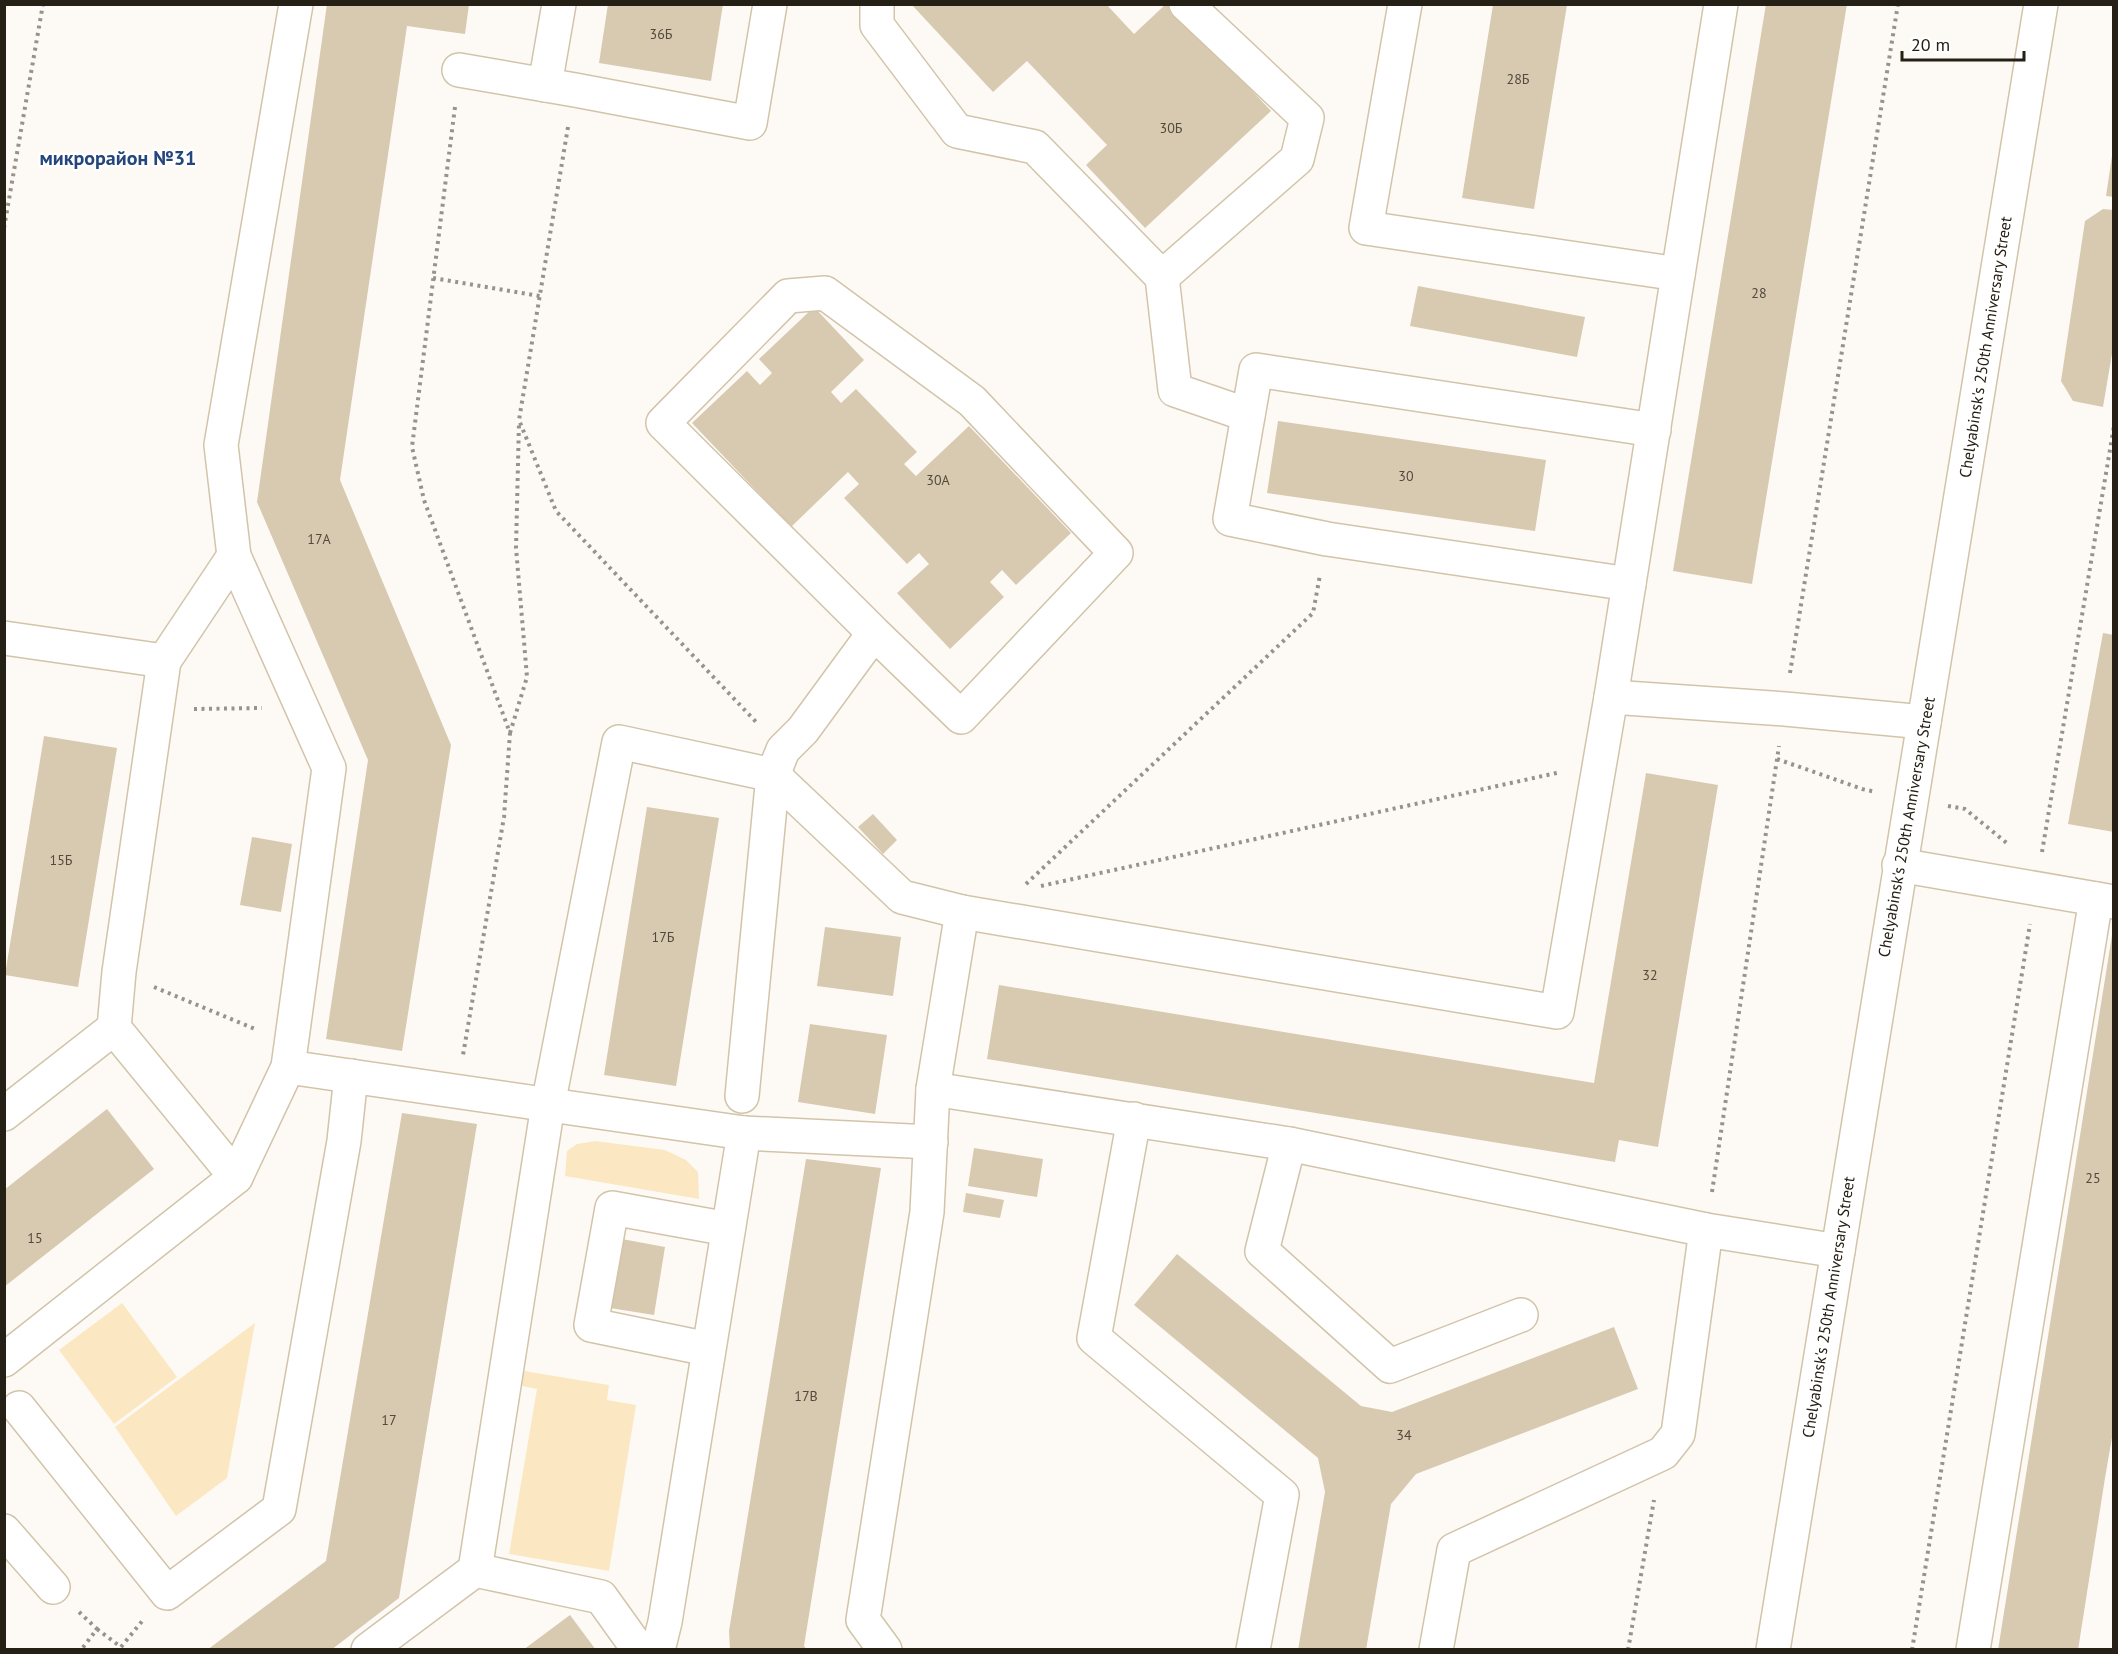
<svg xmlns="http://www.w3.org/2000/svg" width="2118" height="1654" font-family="'PT Sans',sans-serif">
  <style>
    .green { fill: #fbe8c3 }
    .building { fill: #d8cab0 }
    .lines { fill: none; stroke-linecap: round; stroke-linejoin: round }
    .minor-casing { stroke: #d2c4aa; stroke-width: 36 }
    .path { stroke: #97938c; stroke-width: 4; stroke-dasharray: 3 4.5; stroke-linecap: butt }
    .minor { stroke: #fff; stroke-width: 33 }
    .labels { text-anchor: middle; stroke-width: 4.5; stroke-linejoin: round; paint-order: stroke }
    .number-label { font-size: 14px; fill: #524a3c }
    .street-label { font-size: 16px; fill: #252016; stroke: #fff }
    .quarter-label { font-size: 20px; font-weight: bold; fill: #25467c; stroke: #fff }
  </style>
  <rect width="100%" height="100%" fill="#fdfaf5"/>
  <g class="green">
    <path d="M 595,1141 L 665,1150 L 686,1160 L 698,1172 L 699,1199 L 565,1176 L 567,1151 L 577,1144 Z"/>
    <path d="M 122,1303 L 177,1377 L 114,1424 L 59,1350 Z"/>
    <path d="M 255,1323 L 227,1478 L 176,1516 L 115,1427 Z"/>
    <path d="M 524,1371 L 609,1385 L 607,1400 L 636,1405 L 609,1571 L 509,1554 L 537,1389 L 522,1386 Z"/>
  </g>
  <g class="building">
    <path d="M 327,4 L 469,4 L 465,34 L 407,26 L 340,480 L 451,745 L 402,1051 L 326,1039 L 368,760 L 257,502 Z"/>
    <path d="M 608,4 L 723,4 L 711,81 L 599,63 Z"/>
    <path d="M 911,4 L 1106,4 L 1134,34 L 1166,4 L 1171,4 L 1271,111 L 1145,228 L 1086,165 L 1107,145 L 1027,61 L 993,92 Z"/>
    <path d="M 1766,4 L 1847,4 L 1752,584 L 1673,571 Z"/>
    <path d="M 1493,5 L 1567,5 L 1534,209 L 1462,198 Z"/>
    <path d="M 2112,156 L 2114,157 L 2114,197 L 2106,196 Z"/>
    <path d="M 2103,209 L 2114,210 L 2114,342 L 2103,407 L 2073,401 L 2061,381 L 2085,221 Z"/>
    <path d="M 1418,286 L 1585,317 L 1577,357 L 1410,326 Z"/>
    <path d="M 814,307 L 864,360 L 831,392 L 841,403 L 856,389 L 917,452 L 904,464 L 916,476 L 969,426 L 1071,533 L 1016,585 L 1002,570 L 990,582 L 1004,597 L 950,649 L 897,593 L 929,564 L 919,553 L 907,564 L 844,498 L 859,484 L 848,472 L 791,527 L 692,423 L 747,371 L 760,385 L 772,373 L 759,359 Z"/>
    <path d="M 1278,421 L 1546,460 L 1535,531 L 1267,493 Z"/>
    <path d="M 2103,633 L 2114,635 L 2114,832 L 2068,824 Z"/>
    <path d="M 44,736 L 117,748 L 78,987 L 5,975 Z"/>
    <path d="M 1646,773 L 1718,785 L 1658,1147 L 1619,1140 L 1615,1162 L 987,1059 L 999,985 L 1594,1083 Z"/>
    <path d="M 647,807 L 719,818 L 676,1086 L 604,1075 Z"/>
    <path d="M 873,814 L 897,840 L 883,854 L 858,827 Z"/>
    <path d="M 252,837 L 292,844 L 281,912 L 240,905 Z"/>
    <path d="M 825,927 L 901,937 L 893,996 L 817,986 Z"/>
    <path d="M 2112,935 L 2114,1426 L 2105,1478 L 2078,1650 L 1998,1650 Z"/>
    <path d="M 810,1024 L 887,1035 L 875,1114 L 798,1102 Z"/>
    <path d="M 107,1109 L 154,1169 L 4,1287 L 4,1190 Z"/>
    <path d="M 402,1113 L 477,1124 L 399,1598 L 331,1650 L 207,1650 L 326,1561 Z"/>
    <path d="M 974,1148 L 1043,1159 L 1037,1197 L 968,1186 Z"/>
    <path d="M 806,1159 L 881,1168 L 804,1646 L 807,1650 L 730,1650 L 729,1631 Z"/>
    <path d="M 966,1193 L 1004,1200 L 1000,1218 L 963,1212 Z"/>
    <path d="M 622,1239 L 665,1247 L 654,1315 L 610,1308 Z"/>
    <path d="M 1177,1254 L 1361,1406 L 1392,1412 L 1614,1327 L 1638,1389 L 1416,1474 L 1391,1504 L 1366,1650 L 1298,1650 L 1325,1492 L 1318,1458 L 1134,1305 Z"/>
    <path d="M 570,1615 L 596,1650 L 523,1650 Z"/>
  </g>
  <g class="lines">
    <defs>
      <g id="minor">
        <path d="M 877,4 L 877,25 L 957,131 L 1035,147 L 1162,277 L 1297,159 L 1307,118 L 1186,4"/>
        <path d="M 1405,4 L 1366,228 L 1678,274"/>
        <path d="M 459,70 L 575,90 L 750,123 L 770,4"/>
        <path d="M 545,85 L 559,4"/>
        <path d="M 1162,277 L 1175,390 L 1248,415"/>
        <path d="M 234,556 L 164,661 L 119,972 L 114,1028 L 236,1177"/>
        <path d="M 1629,584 L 1327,539 L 1230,519 L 1256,370 L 1654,430"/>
        <path d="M 4,638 L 164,661"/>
        <path d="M 1611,697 L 1785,709 L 1924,722"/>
        <path d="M 1899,865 L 2114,902"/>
        <path d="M 288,1067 L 744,1133 L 931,1142"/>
        <path d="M 933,1089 L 1289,1144 L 1706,1230 L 1838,1251"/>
        <path d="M 742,1096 L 773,775 L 783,750 L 803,730 L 874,633 L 961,717 L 1116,553 L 972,401 L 825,293 L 788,296 L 663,423 L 874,633"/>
        <path d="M 4,1114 L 114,1028"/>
        <path d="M 1134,1119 L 1094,1338 L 1282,1495 L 1253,1650"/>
        <path d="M 1289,1144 L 1262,1251 L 1390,1366 L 1521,1315"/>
        <path d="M 708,1349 L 591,1325 L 612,1208 L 728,1229"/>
        <path d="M 4,1360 L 236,1177 L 288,1067 L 329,768 L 234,556 L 221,445 L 296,4"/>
        <path d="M 19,1408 L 167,1593 L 279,1509 L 344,1141 L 351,1076"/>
        <path d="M 4,1531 L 53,1587"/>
        <path d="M 475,1570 L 601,1597 L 639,1650"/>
        <path d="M 368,1650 L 475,1570 L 548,1105 L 619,742 L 773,775 L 902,897 L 962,912 L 1557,1012 L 1611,697 L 1721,4"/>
        <path d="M 658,1650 L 665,1622 L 744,1133"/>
        <path d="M 885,1650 L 863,1620 L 927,1212 L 933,1089 L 962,912"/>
        <path d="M 1436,1650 L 1454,1550 L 1663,1453 L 1678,1434 L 1706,1230"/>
        <path d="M 1773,1650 C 1862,1101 1952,553 2041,4"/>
        <path d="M 1973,1650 L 2096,899"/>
      </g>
    </defs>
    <use href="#minor" class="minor-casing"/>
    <g class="path">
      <path d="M 455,107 L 412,447 L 424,500 L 510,733 L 504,817 L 463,1055"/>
      <path d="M 568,127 L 519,420 L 556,511 L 758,724"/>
      <path d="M 4,228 L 43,4"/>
      <path d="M 433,278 L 540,296"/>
      <path d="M 1790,673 L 1898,4"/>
      <path d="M 194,709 L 262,708"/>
      <path d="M 510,733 L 527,677 L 516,548 L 519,422"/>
      <path d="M 1777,759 L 1862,789 L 1876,792"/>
      <path d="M 1948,806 L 1965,809 L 2008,844"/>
      <path d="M 2042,852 L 2114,426"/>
      <path d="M 1026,884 L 1313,613 L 1320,575"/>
      <path d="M 1041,886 L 1561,772"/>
      <path d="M 154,987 L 255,1029"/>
      <path d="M 1712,1192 L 1779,746"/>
      <path d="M 79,1612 L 97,1629 L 81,1650"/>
      <path d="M 97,1629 L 121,1647 L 143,1620"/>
      <path d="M 1628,1650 L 1654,1500"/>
      <path d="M 1912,1650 L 2030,924"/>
    </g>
    <use href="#minor" class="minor"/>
  </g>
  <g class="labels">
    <g class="number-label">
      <text x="661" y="39">36Б</text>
      <text x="1518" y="84">28Б</text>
      <text x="1171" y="133">30Б</text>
      <text x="1759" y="298">28</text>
      <text x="1406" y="481">30</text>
      <text x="938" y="485">30А</text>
      <text x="319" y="544">17А</text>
      <text x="61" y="865">15Б</text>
      <text x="663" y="942">17Б</text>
      <text x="1650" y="980">32</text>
      <text x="2093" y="1183">25</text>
      <text x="35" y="1243">15</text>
      <text x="806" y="1401">17В</text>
      <text x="389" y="1425">17</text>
      <text x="1404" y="1440">34</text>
    </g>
    <g class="street-label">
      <text transform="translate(1985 347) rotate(-81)" y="6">Chelyabinsk's 250th Anniversary Street</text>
      <text transform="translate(1906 827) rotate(-80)" y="6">Chelyabinsk's 250th Anniversary Street</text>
      <text transform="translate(1828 1307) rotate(-81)" y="6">Chelyabinsk's 250th Anniversary Street</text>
    </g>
    <g class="quarter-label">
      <text x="118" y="165">микрорайон №31</text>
    </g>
  </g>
  <rect width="2118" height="1654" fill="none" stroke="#252016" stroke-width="12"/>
  <path d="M1902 51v9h122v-9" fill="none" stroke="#252016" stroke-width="3"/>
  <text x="1911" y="51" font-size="18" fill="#252016" stroke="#ffffff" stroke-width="4.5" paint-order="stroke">20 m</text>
</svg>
